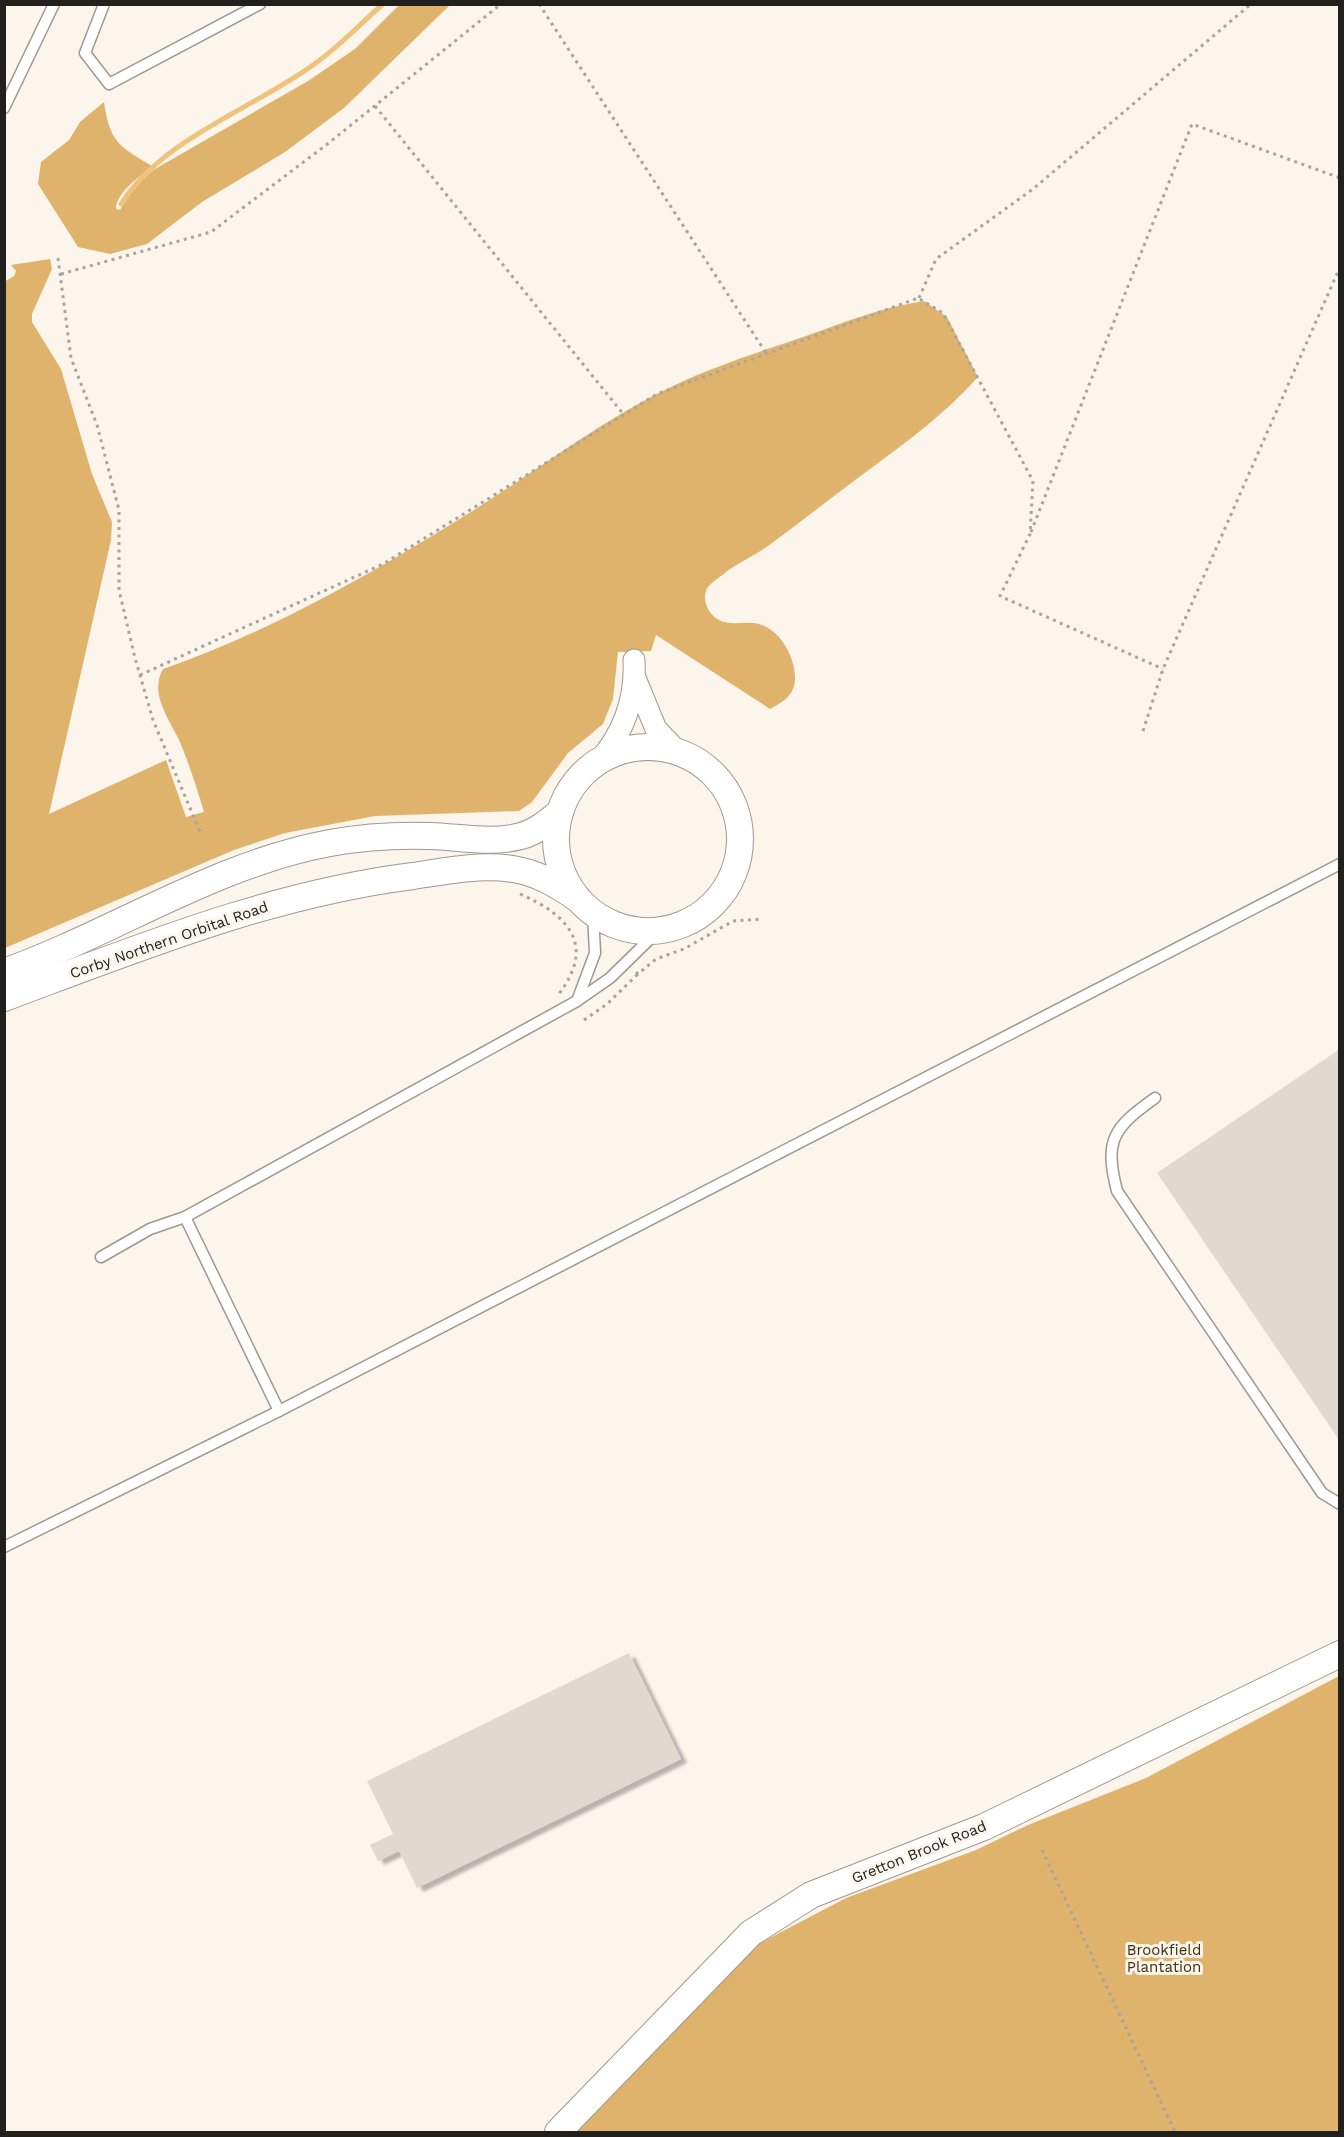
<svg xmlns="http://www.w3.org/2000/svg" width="1344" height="2137" font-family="'Work Sans',sans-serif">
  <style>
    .forest { fill: #dfb36c }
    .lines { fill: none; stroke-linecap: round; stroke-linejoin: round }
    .stream { stroke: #efc37b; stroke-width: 5 }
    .building { fill: #dfd9d0; filter: url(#shadow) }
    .service-casing { stroke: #9e9890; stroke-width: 13 }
    .minor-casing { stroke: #9e9890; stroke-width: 23 }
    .tertiary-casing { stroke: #9e9890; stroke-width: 28 }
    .path { stroke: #a9a49d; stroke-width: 3; stroke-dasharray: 3 4.5; stroke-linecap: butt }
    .service { stroke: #fff; stroke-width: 10 }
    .minor { stroke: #fff; stroke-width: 21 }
    .tertiary { stroke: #fff; stroke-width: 26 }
    .labels { text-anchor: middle; stroke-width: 6; stroke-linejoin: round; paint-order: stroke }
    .street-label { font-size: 15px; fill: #22201d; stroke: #fbf5ec }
    .park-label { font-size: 15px; fill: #402e0e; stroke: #fbf5ec }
  </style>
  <defs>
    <filter id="shadow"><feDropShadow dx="6" dy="4" stdDeviation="1.5" flood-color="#0004"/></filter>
  </defs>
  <rect width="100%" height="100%" fill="#fbf5ec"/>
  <g class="forest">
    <path d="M 400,4 L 450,5 L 344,108 L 285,152 L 202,202 L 147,244 L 110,254 L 78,247 L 38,184 L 41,162 L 69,140 L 80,122 L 104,102 C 110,143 119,146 152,166 C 140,177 116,192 116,209 L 120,210 L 134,186 L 155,169 L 308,81 L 355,49 Z"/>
    <path d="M 50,259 L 52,269 L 32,314 L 32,322 L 61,369 L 92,474 L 112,522 L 111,540 L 49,814 L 166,760 L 186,817 L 204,812 C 197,789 189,763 179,740 C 169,719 149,693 163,669 C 273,631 376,571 474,510 C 541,468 603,419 675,385 C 717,365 762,351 806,336 C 845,322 883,307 924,301 L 947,317 L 978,377 C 946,413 909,440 870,469 C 836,494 802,521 768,546 C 754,556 739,562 726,572 C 720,577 712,582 708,587 C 700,599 709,616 721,621 C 731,625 742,622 753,623 C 777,625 794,653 795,676 C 796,694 784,702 770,709 L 656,635 L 651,651 L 618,652 L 613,699 L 603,724 L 568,753 L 532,802 L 519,811 L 375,816 L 285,833 L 234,850 L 5,948 L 4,282 L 14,276 L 16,271 L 11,265 Z"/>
    <path d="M 1339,1676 L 1339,2132 L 566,2132 L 760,1943 L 846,1898 L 976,1850 L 1028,1825 L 1146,1778 Z"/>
  </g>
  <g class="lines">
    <path class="stream" d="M 121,204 C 163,138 251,110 313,65 C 338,48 360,24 383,4"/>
  </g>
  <g class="building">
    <path d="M 1340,1049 L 1340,1441 L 1157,1173 Z"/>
    <path d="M 629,1653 L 681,1759 L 417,1888 L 399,1851 L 378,1861 L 370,1845 L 393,1834 L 367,1781 Z"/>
  </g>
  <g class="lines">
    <defs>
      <g id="service">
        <path d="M 104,4 L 85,53 L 109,84 L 260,4"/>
        <path d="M 4,108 L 54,4"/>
        <path d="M 577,1001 L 595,953 L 593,914"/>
        <path d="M 1155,1098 C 1113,1128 1104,1140 1117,1191 L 1322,1493 L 1340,1504"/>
        <path d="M 185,1217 L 279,1411"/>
        <path d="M 101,1257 L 150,1229 L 185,1217 L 577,1001 L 610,978 L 658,931"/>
        <path d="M 4,1547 L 279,1411 L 1340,864"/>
      </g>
      <g id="minor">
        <path d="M 635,678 L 656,729 L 677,751"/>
        <path d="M 599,761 C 624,732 636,699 634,660"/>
      </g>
      <g id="tertiary">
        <circle cx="648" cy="839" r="92"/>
        <path d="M 4,972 C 113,933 215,864 330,843 C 363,837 397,835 430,836 C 460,837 492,844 521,836 C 536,832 548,822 560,812"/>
        <path d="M 4,998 C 139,948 270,894 413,876 C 445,871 480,864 513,869 C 538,873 558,885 578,899"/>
        <path d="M 558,2132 L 751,1933 L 811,1895 L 984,1827 L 1340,1654"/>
      </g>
    </defs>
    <use href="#service" class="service-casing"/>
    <use href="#minor" class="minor-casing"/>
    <use href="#tertiary" class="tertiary-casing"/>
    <g class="path">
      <path d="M 539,4 L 766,353"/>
      <path d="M 375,106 L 624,415"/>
      <path d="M 58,258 L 71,358 L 97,425 L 119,510 L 119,590 L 135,658 L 153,720 L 200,832"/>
      <path d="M 61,274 L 211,232 L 330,142 L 501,4"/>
      <path d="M 919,298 L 936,259 L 1033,189 L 1251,4"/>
      <path d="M 1031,532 L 1192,124 L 1340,178"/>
      <path d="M 140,675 L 383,564 L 657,394 L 918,298 L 943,313 L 1033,481 L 1030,534 L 1000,596 L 1163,669"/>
      <path d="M 1143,731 L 1163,669 L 1340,267"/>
      <path d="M 520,894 C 568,915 597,945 558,995"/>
      <path d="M 636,972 L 638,974 L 656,959 L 684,949 L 733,921 L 762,919"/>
      <path d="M 584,1020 L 607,1004 L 638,974"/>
      <path d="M 1042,1850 L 1175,2132"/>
    </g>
    <use href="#service" class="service"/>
    <use href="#minor" class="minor"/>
    <use href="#tertiary" class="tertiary"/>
  </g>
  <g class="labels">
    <g class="street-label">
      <text transform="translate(169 940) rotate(-19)" y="5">Corby Northern Orbital Road</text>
      <text transform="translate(919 1852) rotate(-22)" y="5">Gretton Brook Road</text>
    </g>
    <g class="park-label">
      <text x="1164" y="1955">Brookfield<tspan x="1164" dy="17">Plantation</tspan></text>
    </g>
  </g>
  <rect width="1344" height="2137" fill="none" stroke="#22201d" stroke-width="12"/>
</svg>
